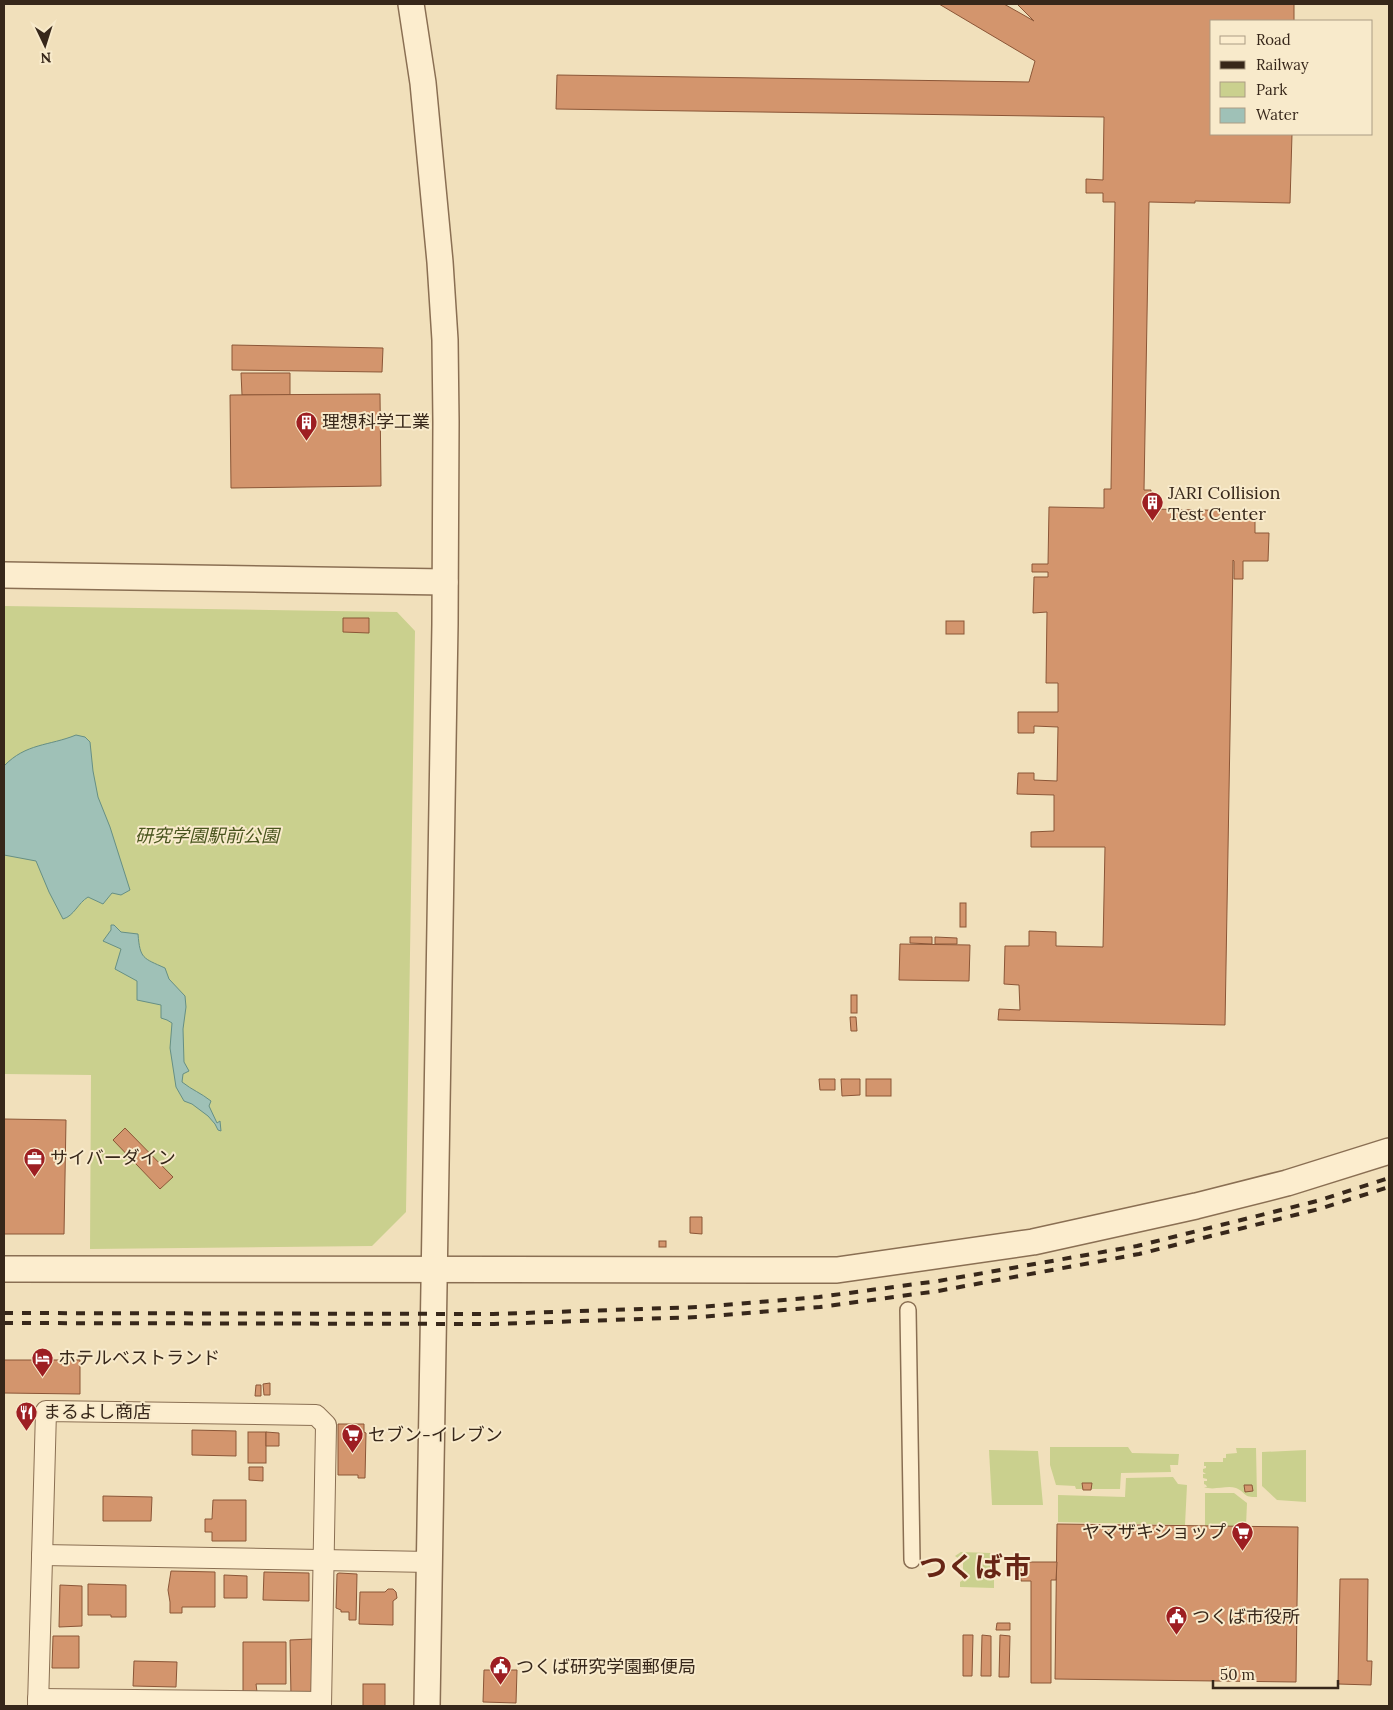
<svg xmlns="http://www.w3.org/2000/svg" width="1393" height="1710" font-family="Lora,'Noto Sans JP',serif">
  <style>
    .green { fill: #cad08e }
    .water { fill: #9fc1b7; stroke: #668f84 }
    .building { fill: #d3956d; stroke: #8b5637 }
    .lines { fill: none; stroke-linecap: round; stroke-linejoin: round }
    .pedestrian-casing { stroke: #8a6f53; stroke-width: 18 }
    .minor-casing { stroke: #8a6f53; stroke-width: 22 }
    .tertiary-casing { stroke: #8a6f53; stroke-width: 28 }
    .pedestrian { stroke: #fcedce; stroke-width: 15 }
    .minor { stroke: #fcedce; stroke-width: 20 }
    .tertiary { stroke: #fcedce; stroke-width: 25 }
    .rail { stroke: #37271a; stroke-width: 4; stroke-dasharray: 9 9; stroke-linecap: butt }
    .labels { text-anchor: middle; stroke-width: 4; stroke-linejoin: round; paint-order: stroke }
    .poi-label { font-size: 18px; fill: #37271a; stroke: #f8eacb; text-anchor: start }
    .park-label { font-size: 18px; font-style: italic; fill: #49551e; stroke: #f8eacb }
    .town-label { font-size: 28px; font-weight: bold; fill: #672515; stroke: #f8eacb }
  </style>
  <rect width="100%" height="100%" fill="#f1e0bb"/>
  <g class="green">
    <path d="M 4,606 L 397,612 L 415,631 L 406,1212 L 372,1246 L 90,1249 L 91,1075 L 4,1074 Z"/>
    <path d="M 1050,1447 L 1128,1447 L 1132,1453 L 1179,1454 L 1178,1465 L 1170,1465 L 1171,1472 L 1121,1473 L 1120,1489 L 1076,1489 L 1075,1486 L 1056,1485 L 1050,1465 Z"/>
    <path d="M 1236,1448 L 1256,1448 L 1257,1497 C 1243,1498 1246,1492 1236,1488 C 1226,1485 1214,1491 1204,1487 L 1207,1487 L 1206,1485 L 1204,1484 L 1204,1481 L 1207,1481 L 1207,1479 L 1203,1478 L 1203,1474 L 1206,1474 L 1203,1472 L 1203,1469 L 1206,1468 L 1206,1466 L 1204,1466 L 1204,1462 L 1223,1462 L 1223,1458 L 1226,1458 L 1226,1454 L 1237,1453 Z"/>
    <path d="M 989,1450 L 1038,1451 L 1043,1505 L 992,1505 Z"/>
    <path d="M 1306,1450 L 1306,1502 L 1277,1500 L 1262,1486 L 1262,1452 Z"/>
    <path d="M 1173,1477 L 1178,1484 L 1187,1485 L 1185,1525 L 1058,1522 L 1058,1495 L 1125,1497 L 1126,1478 Z"/>
    <path d="M 1205,1493 L 1234,1493 L 1247,1503 L 1246,1526 L 1205,1526 Z"/>
    <path d="M 961,1552 L 990,1553 L 994,1558 L 994,1588 L 960,1587 L 960,1582 L 963,1580 L 963,1562 L 955,1556 Z"/>
  </g>
  <g class="water">
    <path d="M 76,735 L 85,737 L 90,742 L 93,771 L 98,797 L 110,827 L 130,890 L 121,895 L 112,893 L 103,904 L 88,897 C 78,903 74,916 63,919 L 49,892 L 36,861 L 4,855 L 4,766 C 26,743 49,746 76,735 Z"/>
    <path d="M 111,925 L 114,925 L 121,932 L 138,934 C 140,959 143,958 165,968 L 169,979 L 185,996 L 186,1007 L 183,1029 L 184,1062 L 189,1071 L 183,1074 L 182,1082 C 192,1090 201,1093 211,1101 L 209,1106 L 217,1123 L 220,1121 L 221,1131 L 218,1130 L 215,1124 L 208,1116 L 192,1104 L 184,1101 L 176,1087 L 170,1048 L 172,1023 L 167,1020 L 161,1018 L 161,1005 L 137,1000 L 137,981 L 115,969 L 121,949 L 103,941 L 111,930 Z"/>
  </g>
  <g class="building">
    <path d="M 939,4 L 1004,4 L 1034,21 L 1017,4 L 1294,4 L 1294,21 L 1212,21 L 1212,134 L 1292,134 L 1290,203 L 1195,201 L 1195,203 L 1149,202 L 1144,490 L 1151,490 L 1151,509 L 1255,511 L 1255,533 L 1269,533 L 1268,561 L 1243,561 L 1243,579 L 1234,579 L 1234,561 L 1233,560 L 1225,1025 L 998,1020 L 999,1009 L 1020,1010 L 1019,985 L 1004,984 L 1005,946 L 1029,946 L 1029,931 L 1056,932 L 1056,946 L 1103,947 L 1105,847 L 1031,847 L 1031,832 L 1054,831 L 1054,795 L 1017,794 L 1018,773 L 1034,773 L 1034,780 L 1057,781 L 1058,727 L 1034,726 L 1034,733 L 1018,733 L 1018,712 L 1058,712 L 1058,683 L 1046,683 L 1047,612 L 1033,613 L 1034,577 L 1048,577 L 1048,572 L 1032,572 L 1032,564 L 1048,564 L 1049,507 L 1104,508 L 1104,489 L 1111,489 L 1115,202 L 1103,202 L 1103,193 L 1086,193 L 1086,179 L 1103,180 L 1104,117 L 556,109 L 557,75 L 1029,82 L 1035,61 Z"/>
    <path d="M 232,345 L 383,348 L 382,372 L 232,370 Z"/>
    <path d="M 241,373 L 290,373 L 290,395 L 242,395 Z"/>
    <path d="M 380,394 L 381,486 L 231,488 L 230,395 Z"/>
    <path d="M 343,618 L 369,618 L 369,633 L 343,632 Z"/>
    <rect x="946" y="621" width="18" height="13"/>
    <rect x="960" y="903" width="6" height="24"/>
    <path d="M 910,937 L 932,937 L 932,944 L 910,943 Z"/>
    <path d="M 935,937 L 957,938 L 957,944 L 935,944 Z"/>
    <path d="M 900,944 L 970,945 L 969,981 L 899,980 Z"/>
    <rect x="851" y="995" width="6" height="18"/>
    <path d="M 850,1017 L 856,1017 L 857,1031 L 851,1031 Z"/>
    <path d="M 819,1079 L 835,1079 L 835,1090 L 820,1090 Z"/>
    <path d="M 841,1079 L 860,1079 L 860,1095 L 842,1096 Z"/>
    <rect x="866" y="1079" width="25" height="17"/>
    <path d="M 4,1119 L 66,1120 L 64,1234 L 4,1234 Z"/>
    <path d="M 125,1128 L 173,1177 L 160,1189 L 113,1140 Z"/>
    <path d="M 690,1217 L 702,1217 L 702,1234 L 690,1233 Z"/>
    <rect x="659" y="1241" width="7" height="6"/>
    <path d="M 4,1360 L 80,1360 L 80,1394 L 4,1393 Z"/>
    <path d="M 270,1383 L 270,1395 L 264,1395 L 263,1384 Z"/>
    <path d="M 256,1385 L 261,1385 L 261,1396 L 255,1396 Z"/>
    <path d="M 338,1424 L 364,1424 L 364,1432 L 366,1433 L 365,1478 L 358,1478 L 358,1475 L 338,1475 Z"/>
    <path d="M 192,1430 L 236,1431 L 236,1456 L 192,1455 Z"/>
    <rect x="248" y="1432" width="18" height="31"/>
    <path d="M 266,1432 L 279,1433 L 279,1446 L 266,1446 Z"/>
    <path d="M 249,1467 L 263,1467 L 263,1481 L 249,1480 Z"/>
    <path d="M 1082,1483 L 1092,1483 L 1091,1490 L 1083,1490 Z"/>
    <path d="M 1244,1485 L 1252,1485 L 1253,1491 L 1245,1492 Z"/>
    <path d="M 103,1496 L 152,1497 L 151,1521 L 103,1521 Z"/>
    <path d="M 213,1500 L 246,1500 L 246,1541 L 212,1541 L 212,1532 L 205,1532 L 205,1519 L 212,1519 Z"/>
    <path d="M 1057,1524 L 1298,1527 L 1296,1682 L 1055,1679 Z"/>
    <path d="M 1020,1562 L 1057,1562 L 1056,1580 L 1051,1580 L 1051,1683 L 1031,1683 L 1031,1581 L 1021,1581 Z"/>
    <path d="M 171,1571 L 215,1572 L 215,1607 L 182,1607 L 182,1613 L 170,1613 L 170,1602 L 168,1590 Z"/>
    <path d="M 264,1572 L 309,1573 L 309,1601 L 263,1600 Z"/>
    <path d="M 339,1573 L 357,1574 L 356,1620 L 349,1620 L 349,1612 L 341,1612 L 341,1610 L 336,1608 L 337,1574 Z"/>
    <path d="M 224,1575 L 247,1576 L 247,1598 L 224,1598 Z"/>
    <path d="M 1340,1579 L 1368,1579 L 1367,1661 L 1372,1661 L 1371,1685 L 1338,1684 Z"/>
    <path d="M 88,1584 L 126,1585 L 126,1617 L 111,1617 L 111,1615 L 88,1615 Z"/>
    <path d="M 60,1585 L 82,1586 L 82,1626 L 59,1627 Z"/>
    <path d="M 388,1589 L 393,1589 L 396,1592 L 397,1598 L 393,1601 L 393,1625 L 359,1624 L 360,1592 L 385,1592 Z"/>
    <path d="M 997,1623 L 1010,1623 L 1010,1630 L 996,1630 Z"/>
    <path d="M 963,1635 L 973,1635 L 972,1676 L 963,1676 Z"/>
    <path d="M 982,1635 L 991,1636 L 991,1676 L 981,1676 Z"/>
    <path d="M 1000,1635 L 1010,1636 L 1009,1677 L 999,1677 Z"/>
    <path d="M 53,1636 L 79,1636 L 79,1668 L 52,1668 Z"/>
    <path d="M 312,1639 L 313,1697 L 291,1697 L 290,1640 Z"/>
    <path d="M 243,1642 L 286,1642 L 286,1684 L 256,1684 L 257,1692 L 243,1692 Z"/>
    <path d="M 134,1661 L 177,1662 L 176,1687 L 133,1686 Z"/>
    <path d="M 484,1670 L 517,1670 L 516,1703 L 483,1702 Z"/>
    <rect x="363" y="1684" width="22" height="22"/>
  </g>
  <g class="lines">
    <defs>
      <path id="pedestrian" d="M 908,1310 L 912,1560"/>
      <g id="minor">
        <path d="M 42,1555 L 430,1562"/>
        <path d="M 38,1699 L 321,1702"/>
        <path d="M 38,1706 L 46,1411 L 316,1415 L 326,1425 L 321,1706"/>
      </g>
      <g id="tertiary">
        <path d="M 411,4 L 423,83 L 440,262 L 445,340 L 446,422 L 445,624 L 427,1706"/>
        <path d="M 4,575 L 445,582"/>
        <path d="M 4,1269 L 837,1270 L 1033,1242 L 1196,1206 L 1287,1183 L 1389,1151"/>
      </g>
    </defs>
    <use href="#pedestrian" class="pedestrian-casing"/>
    <use href="#minor" class="minor-casing"/>
    <use href="#tertiary" class="tertiary-casing"/>
    <use href="#pedestrian" class="pedestrian"/>
    <use href="#minor" class="minor"/>
    <use href="#tertiary" class="tertiary"/>
    <g class="rail">
      <path d="M 4,1313 L 493,1314 L 699,1307 L 819,1297 L 938,1281 L 1137,1246 L 1317,1201 L 1389,1178"/>
      <path d="M 4,1323 L 494,1324 L 699,1317 L 820,1307 L 938,1291 L 1139,1254 L 1319,1209 L 1389,1187"/>
    </g>
  </g>
  <defs>
    <symbol id="building-pin" viewBox="-11 -11 22 30"><path d="M0 17L-7.5 6A9.5 9.5 0 1 1 7.5 6Z" fill="#9d1e22" stroke="#f8eacb"/><path d="M-4-6H4V6H1V3H-1V6H-4ZM-2.5-4.3h1.7v1.8h-1.7ZM.8-4.3h1.7v1.8H.8ZM-2.5-1h1.7V.8h-1.7ZM.8-1h1.7V.8H.8Z" fill="#fff"/></symbol>
    <symbol id="office-pin" viewBox="-11 -11 22 30"><path d="M0 17L-7.5 6A9.5 9.5 0 1 1 7.5 6Z" fill="#9d1e22" stroke="#f8eacb"/><path d="M-6-3h4V-5.5h4V-3h4V5H-6ZM-1-4.5V-3h2v-1.5ZM-6 0V1H6V0Z" fill="#fff"/></symbol>
    <symbol id="hotel-pin" viewBox="-11 -11 22 30"><path d="M0 17L-7.5 6A9.5 9.5 0 1 1 7.5 6Z" fill="#9d1e22" stroke="#f8eacb"/><path d="M-6-4.5h1.5V1H6V5H4.5V3h-9V5H-6ZM-4 0a1.8 1.8 0 1 1 3.6 0ZM.5 0V-2.5h3Q6-2.5 6 0Z" fill="#fff"/></symbol>
    <symbol id="restaurant-pin" viewBox="-11 -11 22 30"><path d="M0 17L-7.5 6A9.5 9.5 0 1 1 7.5 6Z" fill="#9d1e22" stroke="#f8eacb"/><path d="M-5-6h1v4h1v-4h1v4h1v-4h1v5L-1.5 .5V6h-2V.5L-5-1ZM5-6V6H3V1.5H1.5Q1.5-4 5-6Z" fill="#fff"/></symbol>
    <symbol id="supermarket-pin" viewBox="-11 -11 22 30"><path d="M0 17L-7.5 6A9.5 9.5 0 1 1 7.5 6Z" fill="#9d1e22" stroke="#f8eacb"/><path d="M-6-5.5h2.5l.6 2H6L4.5 2H-2.5L-4.4-4H-6ZM-1.5 3.2a1.3 1.3 0 1 0 .1 0ZM3 3.2a1.3 1.3 0 1 0 .1 0Z" fill="#fff"/></symbol>
    <symbol id="civic-pin" viewBox="-11 -11 22 30"><path d="M0 17L-7.5 6A9.5 9.5 0 1 1 7.5 6Z" fill="#9d1e22" stroke="#f8eacb"/><path d="M-.6-6.5H3V-4.5H.6V-3L4-1V1h2V6H-6V1h2V-1L-.6-3ZM-1.2 2.5V6h2.4V2.5Z" fill="#fff"/></symbol>
  </defs>
  <g fill-rule="evenodd">
    <use href="#building-pin" x="294" y="410" width="25" height="34"/>
    <use href="#building-pin" x="1140" y="490" width="25" height="34"/>
    <use href="#office-pin" x="22" y="1146" width="25" height="34"/>
    <use href="#hotel-pin" x="30" y="1346" width="25" height="34"/>
    <use href="#restaurant-pin" x="14" y="1400" width="25" height="34"/>
    <use href="#supermarket-pin" x="340" y="1422" width="25" height="34"/>
    <use href="#supermarket-pin" x="1230" y="1520" width="25" height="34"/>
    <use href="#civic-pin" x="1164" y="1604" width="25" height="34"/>
    <use href="#civic-pin" x="488" y="1654" width="25" height="34"/>
  </g>
  <g class="labels">
    <g class="poi-label">
      <text x="322" y="428">理想科学工業</text>
      <text x="1168" y="499">JARI Collision<tspan x="1168" dy="21">Test Center</tspan></text>
      <text x="50" y="1164">サイバーダイン</text>
      <text x="58" y="1364">ホテルベストランド</text>
      <text x="43" y="1418">まるよし商店</text>
      <text x="368" y="1441">セブン-イレブン</text>
      <text x="1226" y="1538" text-anchor="end">ヤマザキショップ</text>
      <text x="1192" y="1623">つくば市役所</text>
      <text x="516" y="1673">つくば研究学園郵便局</text>
    </g>
    <g class="park-label">
      <text x="207" y="842">研究学園駅前公園</text>
    </g>
    <g class="town-label">
      <text x="975" y="1577">つくば市</text>
    </g>
  </g>
  <rect width="1393" height="1710" fill="none" stroke="#37271a" stroke-width="10"/>
  <rect x="1210" y="20" width="162" height="115" fill="#f8eacb" stroke="#ab9c84"/>
  <rect x="1220" y="36" width="25" height="8" fill="#fcedce" stroke="#ab9c84"/>
  <text x="1256" y="45" font-size="15" fill="#37271a">Road</text>
  <rect x="1220" y="61" width="25" height="8" fill="#37271a" stroke="#ab9c84"/>
  <text x="1256" y="70" font-size="15" fill="#37271a">Railway</text>
  <rect x="1220" y="82" width="25" height="15" fill="#cad08e" stroke="#ab9c84"/>
  <text x="1256" y="95" font-size="15" fill="#37271a">Park</text>
  <rect x="1220" y="108" width="25" height="15" fill="#9fc1b7" stroke="#ab9c84"/>
  <text x="1256" y="120" font-size="15" fill="#37271a">Water</text>
  <g transform="translate(45 45) rotate(176)" stroke="#f8eacb" stroke-width="4" paint-order="stroke">
  <path d="M0-4L9 19L0 12L-9 19Z" fill="#37271a"/>
  <text y="-8" font-size="14" font-weight="bold" text-anchor="middle" fill="#37271a">N</text>
  </g>
  <path d="M1213 1680v8h125v-8" fill="none" stroke="#37271a" stroke-width="2.5"/>
  <text x="1220" y="1680" font-size="15" fill="#37271a" stroke="#f8eacb" stroke-width="4" paint-order="stroke">50 m</text>
</svg>
